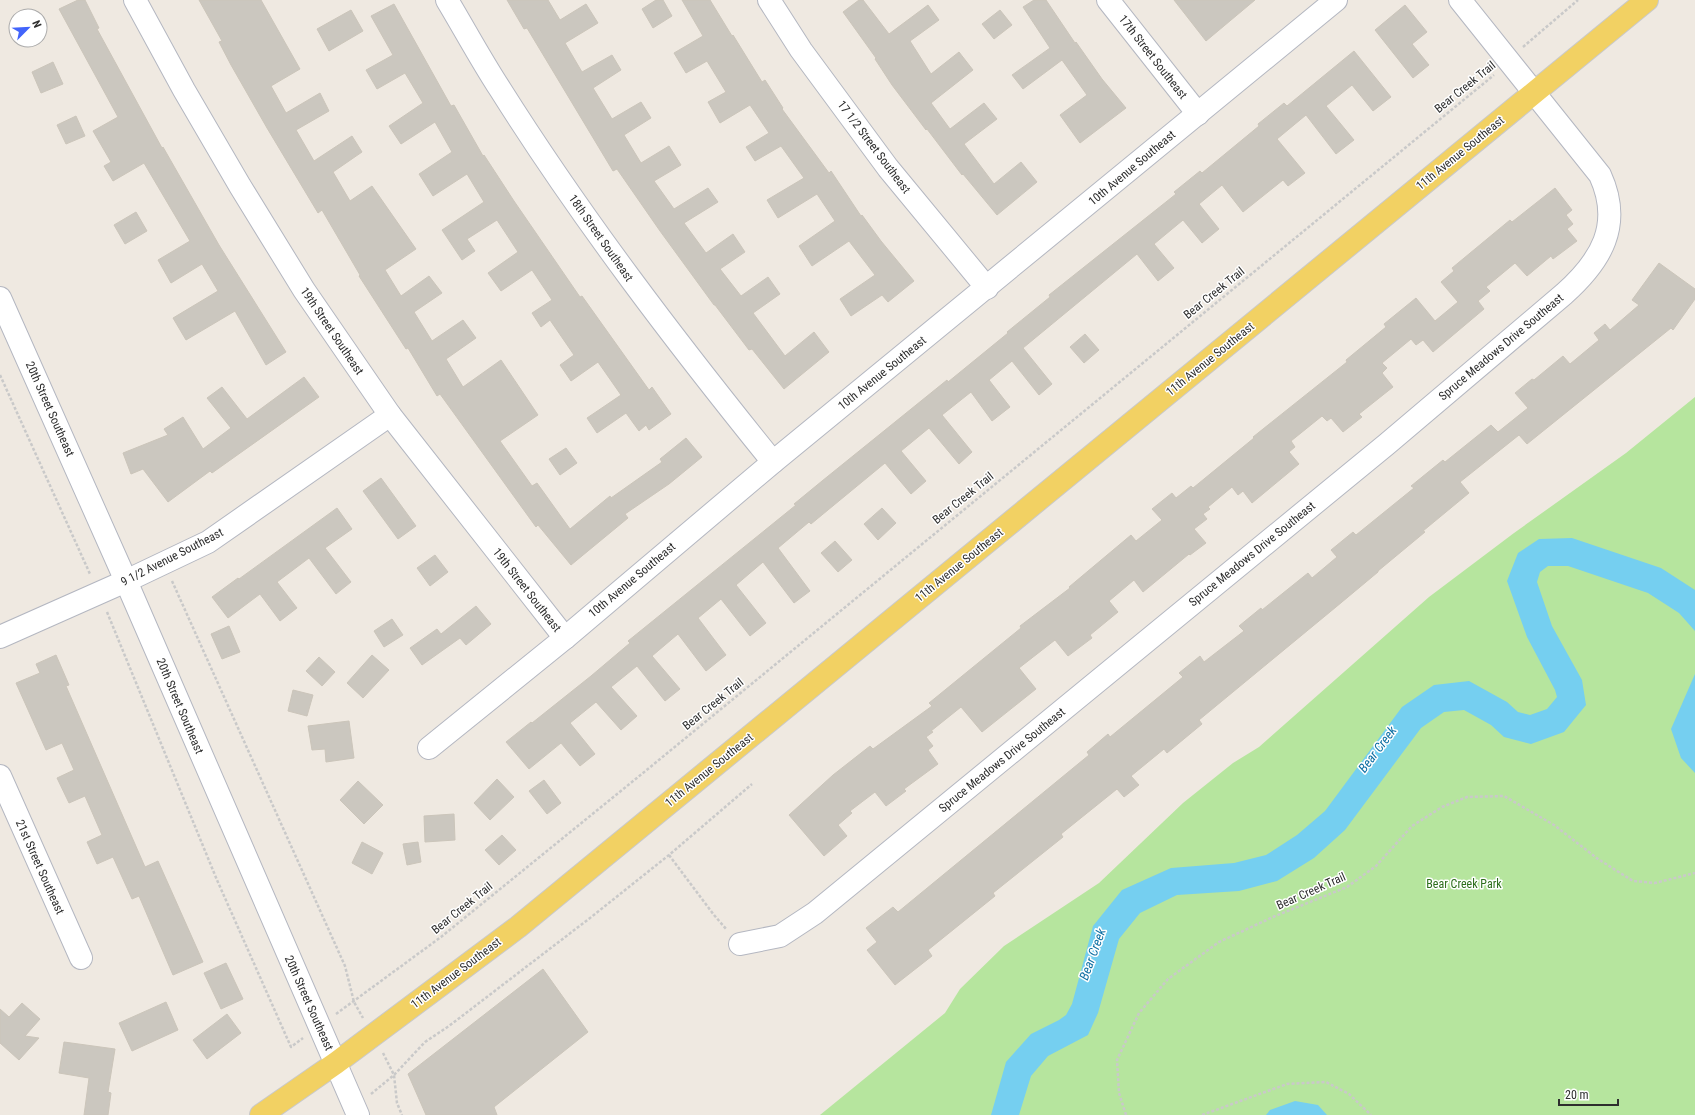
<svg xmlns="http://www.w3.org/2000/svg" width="1695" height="1115" font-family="'Roboto Condensed',sans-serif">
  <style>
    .green { fill: #b6e59e }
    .water { fill: #75cff0 }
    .building { fill: #cbc7bf; stroke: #cbc5ba }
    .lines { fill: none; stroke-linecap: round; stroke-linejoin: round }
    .minor-casing { stroke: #b4b7c1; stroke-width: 24 }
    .major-casing { stroke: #c9c9c9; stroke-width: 24 }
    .path { stroke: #c9c9c9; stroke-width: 2.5; stroke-dasharray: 3 2; stroke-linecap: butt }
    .minor { stroke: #fff; stroke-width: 22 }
    .major { stroke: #f2d163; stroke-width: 22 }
    .labels { text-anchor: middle; stroke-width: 3; stroke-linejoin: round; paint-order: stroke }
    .street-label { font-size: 12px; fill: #2e2e2e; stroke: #fff }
    .park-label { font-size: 12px; fill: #2c6e1b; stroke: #fff }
    .water-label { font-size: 13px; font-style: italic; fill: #0d6fa3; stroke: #fff }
  </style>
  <rect width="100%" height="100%" fill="#efe9e1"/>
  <path class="green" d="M 1695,397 L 1695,1115 L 820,1115 L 945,1013 L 960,989 L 1004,946 L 1099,883 L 1183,803 L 1233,763 L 1259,747 L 1429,597 L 1514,533 L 1626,453 Z"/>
  <g class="water">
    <path d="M 1572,538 L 1661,568 L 1695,590 L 1695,631 L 1679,613 L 1648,593 L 1568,566 L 1548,566 L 1540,572 L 1537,582 L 1552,626 L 1582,680 L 1586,705 L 1564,732 L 1531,744 L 1504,737 L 1491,725 L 1464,710 L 1444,712 L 1421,728 L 1345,830 L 1314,858 L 1277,881 L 1239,891 L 1177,895 L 1140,913 L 1119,939 L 1098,1013 L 1088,1035 L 1048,1056 L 1031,1076 L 1019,1115 L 991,1115 L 1006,1062 L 1031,1034 L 1059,1020 L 1066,1015 L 1072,1004 L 1093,926 L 1122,890 L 1171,868 L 1234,863 L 1266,855 L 1297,835 L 1325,811 L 1402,707 L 1434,685 L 1469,681 L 1507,702 L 1518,712 L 1530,715 L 1547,709 L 1557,697 L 1555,690 L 1527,637 L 1507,581 L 1518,553 L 1539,539 Z"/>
    <path d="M 1695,674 L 1695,773 L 1681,758 L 1671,729 Z"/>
    <path d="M 1295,1101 L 1318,1105 L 1327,1115 L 1266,1115 L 1270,1110 Z"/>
  </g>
  <g class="building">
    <path d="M 78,0 L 85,0 L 99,28 L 97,29 L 162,148 L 163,147 L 219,245 L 286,352 L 266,365 L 235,311 L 186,340 L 173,318 L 218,291 L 202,264 L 171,283 L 158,260 L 190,241 L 144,163 L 113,181 L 104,166 L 111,162 L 93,131 L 118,117 L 59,9 Z"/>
    <path d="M 199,0 L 261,0 L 300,69 L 271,86 L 286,113 L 320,93 L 329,111 L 296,130 L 314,161 L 352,136 L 362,152 L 333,172 L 350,201 L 372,186 L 416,249 L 385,270 L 401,296 L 429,276 L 442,293 L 414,312 L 432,341 L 463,320 L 476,338 L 446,359 L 463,387 L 501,360 L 538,415 L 500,441 L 532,486 L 537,483 L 570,529 L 610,496 L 611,498 L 662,462 L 660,459 L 686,438 L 702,457 L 669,484 L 625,514 L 628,518 L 571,565 L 538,525 L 536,527 L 440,394 L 437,396 L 408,348 L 406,349 L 359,276 L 360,275 L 322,210 L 318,213 L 267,128 L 231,65 L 219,42 L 222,41 Z"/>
    <path d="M 507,0 L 548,0 L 560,20 L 586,4 L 598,23 L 565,43 L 582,72 L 612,55 L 621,70 L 593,88 L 612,119 L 641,102 L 651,118 L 624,135 L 641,163 L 669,146 L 681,165 L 654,181 L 674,209 L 708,188 L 718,202 L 684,223 L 706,253 L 733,234 L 745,252 L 720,269 L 741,296 L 768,277 L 780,294 L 753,313 L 785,356 L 814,332 L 829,352 L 784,389 L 752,349 L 749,350 L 715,305 L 714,305 L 660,231 L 617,169 L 613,171 L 527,28 L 524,29 Z"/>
    <path d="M 656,0 L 663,0 L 672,16 L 653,28 L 642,9 Z"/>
    <path d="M 682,0 L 710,0 L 732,36 L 733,35 L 762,82 L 765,80 L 783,108 L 782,109 L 829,173 L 831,171 L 861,216 L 862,215 L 881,241 L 914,281 L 888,302 L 882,295 L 851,316 L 840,299 L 875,275 L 849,241 L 812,266 L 799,246 L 835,221 L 817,194 L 778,218 L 767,200 L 804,178 L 781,146 L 755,161 L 746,147 L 769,133 L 750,105 L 720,123 L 708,102 L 726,92 L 707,61 L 686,73 L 674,53 L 703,36 Z"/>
    <path d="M 859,0 L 863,0 L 889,34 L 928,5 L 939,20 L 910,41 L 931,74 L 959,52 L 973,70 L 931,103 L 950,129 L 984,103 L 997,119 L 964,144 L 994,184 L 1021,162 L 1037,182 L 997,215 L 963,174 L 962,175 L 927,129 L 926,130 L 892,85 L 875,59 L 876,58 L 843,12 Z"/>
    <path d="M 1034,0 L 1046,0 L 1075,43 L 1076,42 L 1102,79 L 1126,108 L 1080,143 L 1060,115 L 1087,95 L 1062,60 L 1023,89 L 1012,75 L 1050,48 L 1023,7 Z"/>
    <path d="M 1174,0 L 1255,0 L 1206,41 Z"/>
    <path d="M 394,4 L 451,106 L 454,105 L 483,156 L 484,155 L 514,201 L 580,297 L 582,296 L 649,390 L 652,387 L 671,414 L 649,430 L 646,425 L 639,431 L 626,413 L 597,433 L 587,418 L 621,395 L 598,362 L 571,381 L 560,365 L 574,355 L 550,320 L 541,327 L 532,313 L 552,300 L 532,270 L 501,291 L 488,273 L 518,252 L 497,220 L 467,239 L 475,251 L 462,260 L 442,230 L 484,202 L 467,174 L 433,196 L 419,174 L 452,152 L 435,122 L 401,144 L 389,126 L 423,103 L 405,73 L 377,89 L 366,70 L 393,55 L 371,16 Z"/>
    <path d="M 1405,5 L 1427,32 L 1412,44 L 1429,65 L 1413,78 L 1375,30 Z"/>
    <path d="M 351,10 L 363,31 L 329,51 L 317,29 Z"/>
    <path d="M 1000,10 L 1012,25 L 994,39 L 982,24 Z"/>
    <path d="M 1354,51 L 1391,97 L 1373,111 L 1352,85 L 1326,106 L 1354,140 L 1336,154 L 1306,115 L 1277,139 L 1305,173 L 1288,186 L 1283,180 L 1243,212 L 1222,185 L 1199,204 L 1219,229 L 1202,243 L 1183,220 L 1154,244 L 1174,268 L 1158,281 L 1137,254 L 1023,348 L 1052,384 L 1039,395 L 1012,361 L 989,380 L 1010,407 L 992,421 L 971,392 L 942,415 L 972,452 L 959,464 L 929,428 L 901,451 L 926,481 L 911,494 L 885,463 L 811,524 L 809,522 L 778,548 L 810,591 L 794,603 L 763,562 L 736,585 L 766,623 L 750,636 L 721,599 L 698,618 L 726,655 L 706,671 L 678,634 L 652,656 L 680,689 L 665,701 L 637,666 L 611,687 L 637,716 L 621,730 L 596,702 L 570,723 L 595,754 L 580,766 L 561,743 L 529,769 L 506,742 L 531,722 L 532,723 L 591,676 L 630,643 L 628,641 L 796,505 L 794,504 L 822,481 L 947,380 L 948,382 L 1008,333 L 1007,332 L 1050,297 L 1049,295 L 1176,194 L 1174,192 L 1200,171 L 1202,173 L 1259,126 L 1258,124 L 1284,103 L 1287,106 Z"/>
    <path d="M 53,62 L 63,84 L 41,93 L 32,72 Z"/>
    <path d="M 76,116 L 85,136 L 66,144 L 57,125 Z"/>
    <path d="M 1555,188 L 1572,210 L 1566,215 L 1573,224 L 1567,229 L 1577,241 L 1553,259 L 1551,256 L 1527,276 L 1515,263 L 1486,287 L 1490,291 L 1478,301 L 1484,309 L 1433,352 L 1423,340 L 1416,345 L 1411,339 L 1382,363 L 1387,368 L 1382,373 L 1393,387 L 1359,414 L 1362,417 L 1343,432 L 1331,418 L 1327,421 L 1322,416 L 1291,441 L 1295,447 L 1289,452 L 1299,464 L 1252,503 L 1243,491 L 1238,495 L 1232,487 L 1208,507 L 1210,509 L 1203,514 L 1207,519 L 1194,529 L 1206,543 L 1190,555 L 1189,554 L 1143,592 L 1134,580 L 1109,601 L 1118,612 L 1090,635 L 1092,638 L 1068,656 L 1055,640 L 1019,668 L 1036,689 L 982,732 L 961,707 L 931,731 L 933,732 L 926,737 L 933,746 L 928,750 L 938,764 L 904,789 L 906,791 L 886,806 L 875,792 L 850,811 L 852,813 L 838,825 L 847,836 L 824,856 L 789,815 L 833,775 L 870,746 L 873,749 L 932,706 L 929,703 L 1021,628 L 1020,626 L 1070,588 L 1069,587 L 1131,535 L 1136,541 L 1162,520 L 1152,509 L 1172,493 L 1176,498 L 1191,486 L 1193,488 L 1254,438 L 1253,437 L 1347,362 L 1346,360 L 1386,327 L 1384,324 L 1416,298 L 1435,321 L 1458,302 L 1441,282 L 1454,271 L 1452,268 L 1510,220 L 1512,222 Z"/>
    <path d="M 136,212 L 147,231 L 125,244 L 114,225 Z"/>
    <path d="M 1659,263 L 1695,289 L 1695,299 L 1673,330 L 1671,328 L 1527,444 L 1519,435 L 1460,482 L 1469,493 L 1423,531 L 1425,532 L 1378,571 L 1378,572 L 1336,607 L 1199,720 L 1202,724 L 1167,753 L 1164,749 L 1131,776 L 1139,785 L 1124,797 L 1117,789 L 1061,834 L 1063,837 L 993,893 L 995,896 L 928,950 L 932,956 L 895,985 L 867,950 L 877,942 L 866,928 L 893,907 L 898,912 L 1089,755 L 1087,752 L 1108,734 L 1110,737 L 1183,677 L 1179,673 L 1200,656 L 1204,662 L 1244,631 L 1239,626 L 1261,608 L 1262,610 L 1308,573 L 1312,578 L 1337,557 L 1331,550 L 1353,532 L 1356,535 L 1414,488 L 1411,486 L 1443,460 L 1445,462 L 1491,425 L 1498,432 L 1528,408 L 1515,393 L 1532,379 L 1534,380 L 1563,356 L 1570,364 L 1599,340 L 1594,333 L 1605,324 L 1610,330 L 1639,305 L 1632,300 Z"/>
    <path d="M 1085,334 L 1099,350 L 1084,363 L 1070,347 Z"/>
    <path d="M 304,377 L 319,397 L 212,473 L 210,471 L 168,502 L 143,469 L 131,474 L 123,453 L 168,435 L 164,429 L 183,417 L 203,449 L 231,428 L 207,398 L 222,387 L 247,419 Z"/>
    <path d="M 566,448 L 577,463 L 560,475 L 549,459 Z"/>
    <path d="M 381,478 L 416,526 L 398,539 L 363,491 Z"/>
    <path d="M 337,508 L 352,529 L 325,548 L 351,582 L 336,594 L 309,558 L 277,582 L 297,608 L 280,621 L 260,594 L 228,618 L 212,597 L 238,578 L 239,579 Z"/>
    <path d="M 882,508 L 896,523 L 878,540 L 864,524 Z"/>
    <path d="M 835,541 L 852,560 L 838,572 L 821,553 Z"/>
    <path d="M 435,555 L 448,572 L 430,586 L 417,568 Z"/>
    <path d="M 476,606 L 491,624 L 466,645 L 460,638 L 422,665 L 410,648 L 437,629 L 441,634 Z"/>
    <path d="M 392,619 L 403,635 L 384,647 L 374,631 Z"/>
    <path d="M 229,626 L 240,652 L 222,659 L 211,634 Z"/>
    <path d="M 56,655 L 69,685 L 66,686 L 145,867 L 158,861 L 203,962 L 173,975 L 139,896 L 132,899 L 113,857 L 97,864 L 87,842 L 102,835 L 85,796 L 69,803 L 57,778 L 74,770 L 62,743 L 46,750 L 16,683 L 40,673 L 36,664 Z"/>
    <path d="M 372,655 L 389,670 L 363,698 L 347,683 Z"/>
    <path d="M 319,657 L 335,672 L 322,686 L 306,671 Z"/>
    <path d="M 293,690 L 313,695 L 307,716 L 288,711 Z"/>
    <path d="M 349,721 L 354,758 L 326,762 L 325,749 L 312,750 L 308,726 Z"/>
    <path d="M 497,779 L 514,797 L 490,820 L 474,803 Z"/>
    <path d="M 544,780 L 561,803 L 547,814 L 529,791 Z"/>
    <path d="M 358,781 L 383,805 L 364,824 L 340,800 Z"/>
    <path d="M 454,814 L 455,840 L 425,842 L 424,816 Z"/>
    <path d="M 502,835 L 516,850 L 499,865 L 485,850 Z"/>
    <path d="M 362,842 L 383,853 L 372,874 L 352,863 Z"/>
    <path d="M 418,842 L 421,862 L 407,865 L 403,844 Z"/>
    <path d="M 226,963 L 243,999 L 221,1009 L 204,973 Z"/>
    <path d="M 543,969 L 588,1032 L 494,1107 L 497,1115 L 426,1115 L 408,1074 Z"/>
    <path d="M 166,1002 L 178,1030 L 132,1051 L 119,1023 Z"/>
    <path d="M 22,1003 L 40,1019 L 25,1036 L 39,1038 L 19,1060 L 0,1043 L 0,1009 L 9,1017 Z"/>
    <path d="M 227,1014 L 241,1033 L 207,1059 L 193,1040 Z"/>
    <path d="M 64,1042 L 115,1049 L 108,1092 L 111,1093 L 108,1115 L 84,1115 L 89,1078 L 59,1073 Z"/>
  </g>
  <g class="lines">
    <defs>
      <g id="minor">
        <path d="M 135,0 L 184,90 L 240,186 L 304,290 L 390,415 L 565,638"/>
        <path d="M 447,0 C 465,30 481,60 500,89 C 582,219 676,342 773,462"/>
        <path d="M 769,0 L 801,50 L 888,168 L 987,288"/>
        <path d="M 1108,0 L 1198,114"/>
        <path d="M 0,298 L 126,581 L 358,1115"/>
        <path d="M 0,637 L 126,581 L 208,542 L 390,415"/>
        <path d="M 429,748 L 565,638 L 773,462 L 1336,0"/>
        <path d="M 0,776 L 81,958"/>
        <path d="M 740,944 L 780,936 L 815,913 L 1387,444 L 1564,294 C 1601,261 1623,225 1600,175 L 1460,0"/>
      </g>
      <path id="major" d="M 261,1115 L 336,1063 L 518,927 L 1647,0"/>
    </defs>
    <use href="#minor" class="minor-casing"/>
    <use href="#major" class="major-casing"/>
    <g class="path">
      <path d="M 1523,47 L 1578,0"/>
      <path d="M 0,375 L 90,574"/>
      <path d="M 172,581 L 345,966 L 354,1002 L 363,1018"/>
      <path d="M 107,612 L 217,880 L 291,1047 L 303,1038"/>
      <path d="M 669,855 L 714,915 L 727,930"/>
      <path d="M 336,1014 L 441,937 L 643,773 L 1494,75"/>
      <path d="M 383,1053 L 394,1075 L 397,1103 L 402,1115"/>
      <path d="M 371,1094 L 394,1075 L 425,1042 L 449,1026 L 590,918 L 669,855 L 752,784"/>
      <path d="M 1126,1115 L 1119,1093 L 1117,1060 L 1139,1013 L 1168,979 L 1219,942 L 1273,917 L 1347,887 L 1376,866 L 1412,826 L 1442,807 L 1467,797 L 1504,796 L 1554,825 L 1598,859 L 1633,881 L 1655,883 L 1695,873"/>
      <path d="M 1202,1115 L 1287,1084 L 1326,1082 L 1349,1094 L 1371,1115"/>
    </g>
    <use href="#minor" class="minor"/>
    <use href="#major" class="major"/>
  </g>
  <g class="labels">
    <g class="street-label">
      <text transform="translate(1153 57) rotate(52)" y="4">17th Street Southeast</text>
      <text transform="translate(1465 87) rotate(-39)" y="4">Bear Creek Trail</text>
      <text transform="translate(874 147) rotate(53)" y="4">17 1/2 Street Southeast</text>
      <text transform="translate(1460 153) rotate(-39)" y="4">11th Avenue Southeast</text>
      <text transform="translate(1132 168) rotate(-40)" y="4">10th Avenue Southeast</text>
      <text transform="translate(601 238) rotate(55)" y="4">18th Street Southeast</text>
      <text transform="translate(1214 293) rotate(-39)" y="4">Bear Creek Trail</text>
      <text transform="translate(332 331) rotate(56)" y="4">19th Street Southeast</text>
      <text transform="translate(1501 347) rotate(-40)" y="4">Spruce Meadows Drive Southeast</text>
      <text transform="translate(1210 359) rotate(-39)" y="4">11th Avenue Southeast</text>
      <text transform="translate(882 373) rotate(-39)" y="4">10th Avenue Southeast</text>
      <text transform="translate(50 409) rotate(66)" y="4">20th Street Southeast</text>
      <text transform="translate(963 498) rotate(-39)" y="4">Bear Creek Trail</text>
      <text transform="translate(1252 554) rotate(-39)" y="4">Spruce Meadows Drive Southeast</text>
      <text transform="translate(172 557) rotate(-27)" y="4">9 1/2 Avenue Southeast</text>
      <text transform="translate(959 565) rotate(-39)" y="4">11th Avenue Southeast</text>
      <text transform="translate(632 580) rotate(-40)" y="4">10th Avenue Southeast</text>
      <text transform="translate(527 590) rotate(52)" y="4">19th Street Southeast</text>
      <text transform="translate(713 704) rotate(-39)" y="4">Bear Creek Trail</text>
      <text transform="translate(180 706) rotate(67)" y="4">20th Street Southeast</text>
      <text transform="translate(1002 760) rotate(-39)" y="4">Spruce Meadows Drive Southeast</text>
      <text transform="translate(709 770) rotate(-39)" y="4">11th Avenue Southeast</text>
      <text transform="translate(40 867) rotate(66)" y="4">21st Street Southeast</text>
      <text transform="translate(1311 891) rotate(-24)" y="4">Bear Creek Trail</text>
      <text transform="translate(462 908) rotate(-39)" y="4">Bear Creek Trail</text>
      <text transform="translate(456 973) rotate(-37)" y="4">11th Avenue Southeast</text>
      <text transform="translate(309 1003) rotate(66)" y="4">20th Street Southeast</text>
    </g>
    <g class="park-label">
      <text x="1464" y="888">Bear Creek Park</text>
    </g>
    <g class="water-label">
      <text transform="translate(1377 749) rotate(-53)" y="5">Bear Creek</text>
      <text transform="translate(1092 954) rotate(-70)" y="5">Bear Creek</text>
    </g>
  </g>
  <g transform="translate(28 28) rotate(66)"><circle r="19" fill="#ffffff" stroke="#ababab"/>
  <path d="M0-3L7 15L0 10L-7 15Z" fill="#4264fb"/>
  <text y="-6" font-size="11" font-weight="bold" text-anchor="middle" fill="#2e2e2e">N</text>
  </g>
  <path d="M1559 1099v6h59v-6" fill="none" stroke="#2e2e2e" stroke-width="2"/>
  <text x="1565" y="1099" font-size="12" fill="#2e2e2e" stroke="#ffffff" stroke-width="3" paint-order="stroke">20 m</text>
</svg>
